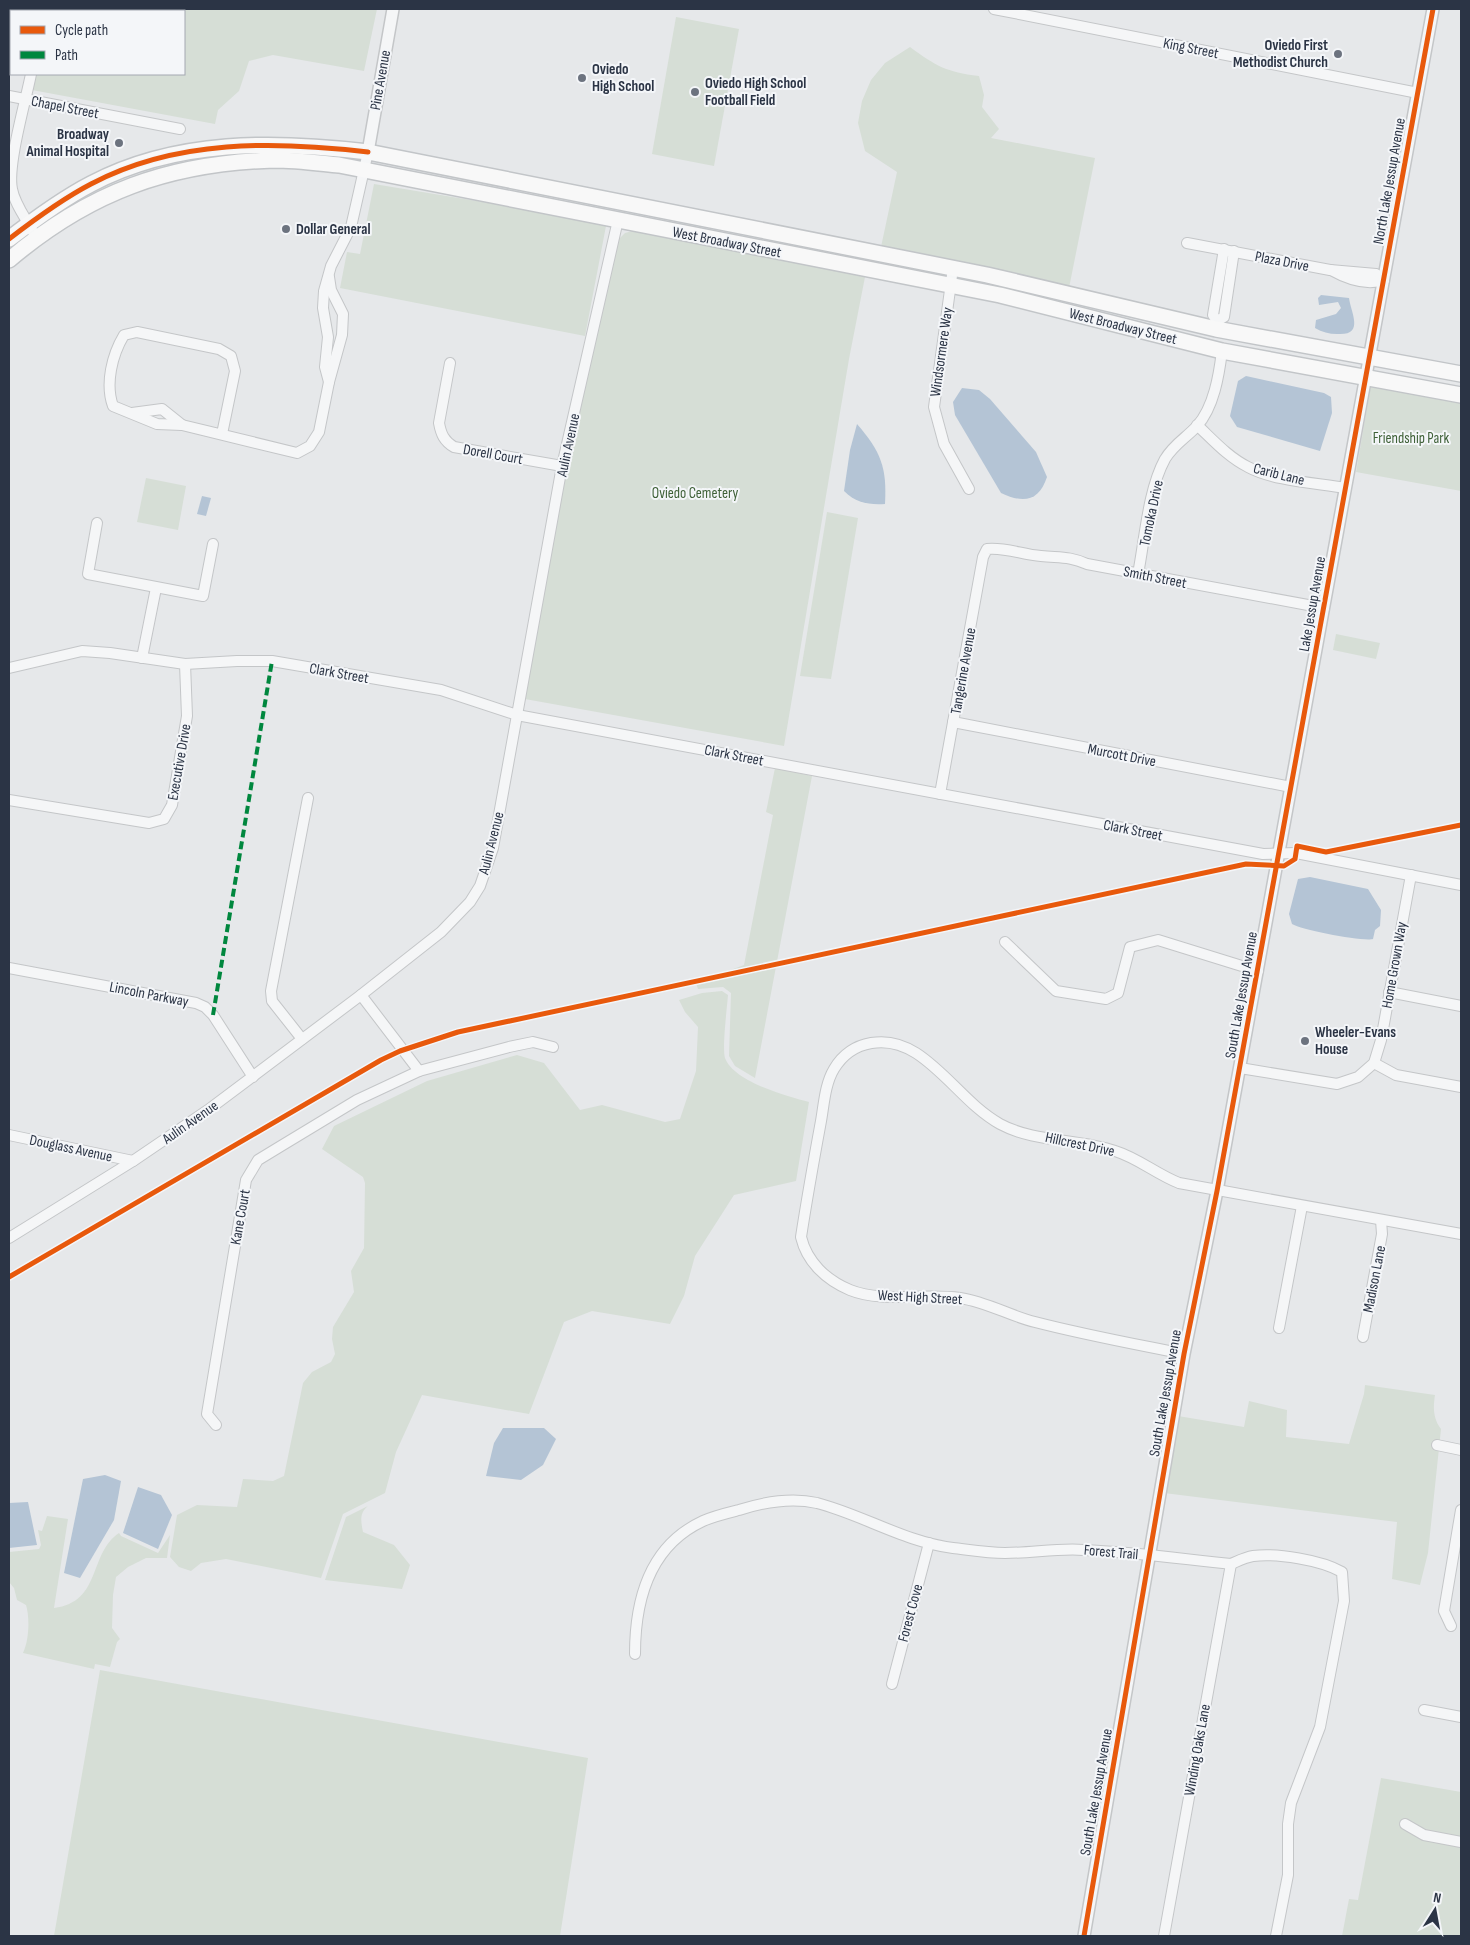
<svg xmlns="http://www.w3.org/2000/svg" width="1470" height="1945" font-family="'Sofia Sans Condensed',sans-serif">
  <style>
    .green { fill: #d6ded6 }
    .water { fill: #b4c4d5 }
    .lines { fill: none; stroke-linecap: round; stroke-linejoin: round }
    .minor-casing { stroke: #c4c6c8; stroke-width: 12 }
    .tertiary-casing { stroke: #c4c6c8; stroke-width: 14 }
    .primary-casing { stroke: #c2c5c8; stroke-width: 18 }
    .minor { stroke: #f5f6f7; stroke-width: 10 }
    .tertiary { stroke: #f5f6f7; stroke-width: 11 }
    .primary { stroke: #f8f8f8; stroke-width: 15 }
    .quiet { stroke: #00873e; stroke-width: 4; stroke-dasharray: 8 4; stroke-linecap: butt }
    .cycleway-casing { stroke: #f4f6f9; stroke-width: 8 }
    .cycleway { stroke: #e8590c; stroke-width: 5 }
    .poi-dot { fill: #6c737f; stroke: #f4f6f9; stroke-width: 2 }
    .labels { text-anchor: middle; stroke-width: 4; stroke-linejoin: round; paint-order: stroke }
    .poi-label { font-size: 15px; font-weight: bold; fill: #2b3445; stroke: #f4f6f9; text-anchor: start }
    .street-label { font-size: 15px; fill: #2b3445; stroke: #f4f6f9 }
    .park-label { font-size: 15px; fill: #3f6138; stroke: #f4f6f9 }
  </style>
  <rect width="100%" height="100%" fill="#e6e8ea"/>
  <g class="green">
    <path d="M 48,9 L 377,9 L 364,71 L 273,55 L 249,61 L 239,91 L 218,110 L 215,124 L 32,90 L 35,74 L 184,74 L 184,11 L 48,11 Z"/>
    <path d="M 676,17 L 739,29 L 714,166 L 652,154 Z"/>
    <path d="M 910,47 C 936,66 946,72 979,76 L 984,95 L 982,107 L 999,129 L 991,138 L 1095,158 L 1067,298 L 878,261 L 897,172 L 865,151 L 858,123 L 862,101 L 871,80 L 885,63 Z"/>
    <path d="M 374,184 L 585,219 L 606,226 L 585,336 L 340,288 L 347,252 L 360,254 Z"/>
    <path d="M 636,230 L 865,277 L 849,359 L 784,746 L 525,699 L 568,462 L 617,241 L 625,233 Z"/>
    <path d="M 1371,385 L 1461,403 L 1461,491 L 1356,472 Z"/>
    <path d="M 146,478 L 186,486 L 178,530 L 137,522 Z"/>
    <path d="M 827,512 L 858,518 L 831,679 L 800,676 Z"/>
    <path d="M 1336,634 L 1380,643 L 1376,659 L 1333,650 Z"/>
    <path d="M 775,768 L 812,776 L 755,1078 L 735,1066 L 729,1056 L 731,993 L 723,987 L 698,989 L 696,983 L 744,965 L 773,815 L 766,812 Z"/>
    <path d="M 722,991 L 728,995 C 727,1008 722,1048 725,1058 C 734,1082 787,1096 809,1102 L 796,1181 L 734,1195 L 695,1256 L 684,1296 L 670,1324 L 592,1311 L 564,1322 L 529,1414 L 422,1395 L 396,1452 L 385,1493 L 343,1514 L 321,1578 L 226,1559 L 201,1563 L 191,1571 L 179,1567 L 170,1557 L 177,1515 L 197,1505 L 237,1507 L 243,1479 L 273,1481 L 284,1476 L 303,1383 L 312,1372 L 331,1362 L 335,1354 L 332,1339 L 333,1327 L 354,1292 L 351,1271 L 364,1248 L 365,1183 L 363,1177 L 322,1149 L 334,1126 L 427,1081 L 517,1055 L 544,1063 L 580,1110 L 602,1105 L 665,1122 L 680,1119 L 696,1071 L 698,1027 L 685,1012 L 679,1000 L 702,993 Z"/>
    <path d="M 1365,1385 L 1435,1395 C 1433,1408 1433,1418 1441,1429 L 1428,1553 L 1420,1585 L 1392,1579 L 1397,1522 L 1164,1493 L 1178,1416 L 1244,1427 L 1249,1401 L 1287,1410 L 1286,1437 L 1349,1444 L 1364,1394 Z"/>
    <path d="M 368,1506 C 359,1513 361,1522 363,1532 L 394,1545 L 410,1565 L 402,1589 L 325,1580 L 346,1517 Z"/>
    <path d="M 47,1516 L 68,1519 L 54,1608 C 102,1602 88,1554 119,1533 L 121,1536 L 158,1553 L 170,1535 L 167,1558 L 146,1558 L 128,1567 L 116,1577 L 113,1595 L 112,1628 L 120,1639 L 117,1642 L 110,1667 L 95,1664 L 94,1669 L 23,1653 C 29,1641 30,1618 26,1605 L 17,1600 L 14,1588 L 9,1582 L 9,1552 L 39,1549 L 41,1545 L 38,1530 L 42,1531 Z"/>
    <path d="M 100,1670 L 588,1758 L 560,1936 L 54,1936 Z"/>
    <path d="M 1381,1778 L 1461,1792 L 1461,1936 L 1342,1936 L 1349,1899 L 1358,1900 Z"/>
  </g>
  <g class="water">
    <path d="M 1321,295 L 1349,298 C 1351,313 1365,336 1337,334 C 1329,334 1322,332 1315,328 L 1316,320 L 1336,314 L 1341,308 L 1338,302 L 1319,305 L 1318,298 Z"/>
    <path d="M 1246,376 L 1324,393 L 1331,397 L 1332,413 L 1320,451 L 1237,427 L 1230,416 L 1238,381 Z"/>
    <path d="M 962,388 L 979,390 L 990,399 L 1036,452 L 1047,477 C 1039,501 1024,504 1001,493 L 955,415 L 953,402 Z"/>
    <path d="M 857,424 C 881,452 887,467 885,504 C 869,505 856,503 844,491 L 850,450 Z"/>
    <path d="M 202,496 L 211,498 L 206,516 L 197,514 Z"/>
    <path d="M 1310,877 L 1368,889 L 1381,910 L 1380,926 L 1375,930 L 1373,939 C 1364,942 1302,930 1292,924 L 1289,914 L 1298,879 Z"/>
    <path d="M 503,1428 L 544,1428 L 556,1439 L 543,1465 L 521,1480 L 486,1476 L 494,1443 Z"/>
    <path d="M 105,1475 L 121,1481 L 114,1520 L 80,1578 L 64,1573 L 83,1479 Z"/>
    <path d="M 138,1487 L 161,1495 L 172,1515 L 158,1549 L 123,1533 Z"/>
    <path d="M 28,1502 L 37,1545 L 9,1548 L 9,1503 Z"/>
  </g>
  <g class="lines">
    <defs>
      <g id="minor">
        <path d="M 994,9 L 1418,93"/>
        <path d="M 43,11 L 44,9"/>
        <path d="M 31,74 C 26,100 7,165 12,189 C 15,206 29,222 36,238"/>
        <path d="M 9,96 L 180,129"/>
        <path d="M 1187,243 L 1330,270 L 1376,274 L 1384,280"/>
        <path d="M 953,268 L 934,407 L 944,444 L 969,489"/>
        <path d="M 1331,270 C 1347,279 1366,286 1384,280"/>
        <path d="M 1217,321 L 1213,315 L 1224,249"/>
        <path d="M 1216,329 L 1217,321 L 1224,317 L 1234,251"/>
        <path d="M 450,363 L 439,423 C 441,434 444,441 454,447 L 562,466"/>
        <path d="M 329,382 L 325,367 L 328,337 L 323,308 L 324,291 L 331,266 L 351,227 L 368,152"/>
        <path d="M 132,413 L 162,409 L 182,425"/>
        <path d="M 1197,425 C 1213,440 1228,457 1248,467 C 1274,481 1316,483 1345,488"/>
        <path d="M 222,434 L 235,371 L 231,356 L 219,349 L 137,332 L 124,335 C 112,355 105,384 113,406 L 157,424 L 182,425 L 297,453 L 310,446 L 319,432 L 329,382 L 342,335 L 343,314 L 331,290 L 329,277"/>
        <path d="M 97,523 L 88,574 L 203,596 L 213,544"/>
        <path d="M 1138,574 C 1145,538 1148,490 1165,459 C 1174,444 1186,438 1197,426 C 1214,407 1219,375 1222,351"/>
        <path d="M 142,658 L 156,588"/>
        <path d="M 9,668 L 82,651 L 110,653 L 185,664 L 237,661 L 272,661 L 441,690 L 517,715 L 1263,854 L 1296,853 L 1461,885"/>
        <path d="M 953,722 L 1291,787"/>
        <path d="M 940,794 L 983,557 L 987,549 C 1006,547 1023,555 1041,556 C 1060,558 1069,556 1087,564 L 1324,608"/>
        <path d="M 9,800 L 149,823 L 164,819 L 172,805 L 187,716 L 185,664"/>
        <path d="M 1005,942 L 1056,991 L 1106,999 L 1118,993 L 1130,947 L 1158,940 L 1258,971"/>
        <path d="M 9,968 L 196,1003 L 205,1007 L 213,1015 L 253,1077"/>
        <path d="M 1389,992 L 1461,1006"/>
        <path d="M 361,995 L 419,1071"/>
        <path d="M 302,1039 L 272,1001 L 271,991 L 308,798"/>
        <path d="M 1374,1063 L 1396,1075 L 1461,1087"/>
        <path d="M 1240,1068 L 1337,1084 L 1358,1077 L 1374,1063 L 1381,1040 L 1411,875"/>
        <path d="M 9,1135 L 133,1161"/>
        <path d="M 9,1238 L 133,1161 L 208,1110 L 361,995 L 441,932 L 470,902 L 480,886 L 493,848 L 562,466 L 618,220"/>
        <path d="M 1279,1328 L 1302,1206"/>
        <path d="M 1363,1337 L 1382,1234 L 1381,1220"/>
        <path d="M 1184,1354 C 1135,1344 1085,1335 1035,1322 C 1010,1316 987,1302 960,1298 C 925,1293 882,1303 850,1290 C 826,1280 807,1262 801,1237 C 807,1198 814,1159 821,1121 C 824,1104 825,1084 834,1069 C 852,1039 888,1035 916,1053 C 947,1073 968,1106 1000,1124 C 1035,1143 1078,1138 1115,1151 C 1138,1158 1156,1174 1179,1183 L 1461,1234"/>
        <path d="M 216,1425 L 207,1414 L 246,1180 L 258,1160 L 281,1146 L 357,1100 L 419,1071 L 509,1047 L 533,1042 L 553,1047"/>
        <path d="M 1437,1445 L 1461,1450"/>
        <path d="M 1451,1626 L 1444,1611 L 1461,1510"/>
        <path d="M 635,1654 C 635,1600 649,1546 703,1521 C 714,1516 727,1513 739,1510 C 764,1502 790,1497 817,1503 C 863,1515 905,1542 953,1548 C 970,1550 988,1553 1005,1553 C 1032,1553 1058,1548 1084,1550 C 1133,1552 1182,1559 1231,1564 C 1238,1561 1246,1557 1253,1556 C 1277,1553 1321,1560 1342,1572 L 1344,1601 L 1320,1727 L 1291,1803 L 1288,1824 L 1288,1875 L 1276,1936"/>
        <path d="M 892,1684 L 929,1543"/>
        <path d="M 1424,1710 L 1461,1717"/>
        <path d="M 1405,1824 L 1424,1835 L 1461,1842"/>
        <path d="M 1164,1936 L 1231,1564"/>
      </g>
      <g id="tertiary">
        <path d="M 368,152 L 393,9"/>
        <path d="M 1084,1936 L 1184,1354 L 1217,1191 L 1433,9"/>
      </g>
      <g id="primary">
        <path d="M 9,239 C 35,219 62,199 91,184 C 176,139 275,141 368,152 L 987,275 L 1216,329 L 1461,374"/>
        <path d="M 9,260 C 89,192 169,163 274,160 C 296,160 318,163 339,165 L 1000,295 L 1222,351 L 1461,395"/>
      </g>
    </defs>
    <use href="#minor" class="minor-casing"/>
    <use href="#tertiary" class="tertiary-casing"/>
    <use href="#primary" class="primary-casing"/>
    <use href="#minor" class="minor"/>
    <use href="#tertiary" class="tertiary"/>
    <use href="#primary" class="primary"/>
    <path class="quiet" d="M 213,1015 L 272,661"/>
    <defs>
      <g id="cycleway">
        <path d="M 9,239 C 35,219 62,199 91,184 C 176,139 275,141 368,152"/>
        <path d="M 9,1277 L 381,1060 L 400,1051 L 458,1032 L 1246,864 L 1284,866 L 1295,859 L 1297,846 L 1326,852 L 1461,825"/>
        <path d="M 1084,1936 L 1184,1354 L 1217,1191 L 1433,9"/>
      </g>
    </defs>
    <use href="#cycleway" class="cycleway-casing"/>
    <use href="#cycleway" class="cycleway"/>
  </g>
  <g class="poi-dot">
    <circle cx="1338" cy="54" r="5"/>
    <circle cx="582" cy="78" r="5"/>
    <circle cx="695" cy="92" r="5"/>
    <circle cx="119" cy="143" r="5"/>
    <circle cx="286" cy="229" r="5"/>
    <circle cx="1305" cy="1041" r="5"/>
  </g>
  <g class="labels">
    <g class="poi-label">
      <text x="1328" y="50" text-anchor="end">Oviedo First<tspan x="1328" dy="17">Methodist Church</tspan></text>
      <text x="592" y="74">Oviedo<tspan x="592" dy="17">High School</tspan></text>
      <text x="705" y="88">Oviedo High School<tspan x="705" dy="17">Football Field</tspan></text>
      <text x="109" y="139" text-anchor="end">Broadway<tspan x="109" dy="17">Animal Hospital</tspan></text>
      <text x="296" y="234">Dollar General</text>
      <text x="1315" y="1037">Wheeler-Evans<tspan x="1315" dy="17">House</tspan></text>
    </g>
    <g class="street-label">
      <text transform="translate(1191 48) rotate(11)" y="5">King Street</text>
      <text transform="translate(380 80) rotate(-80)" y="5">Pine Avenue</text>
      <text transform="translate(65 107) rotate(11)" y="5">Chapel Street</text>
      <text transform="translate(1389 181) rotate(-80)" y="5">North Lake Jessup Avenue</text>
      <text transform="translate(727 242) rotate(11)" y="5">West Broadway Street</text>
      <text transform="translate(1282 261) rotate(11)" y="5">Plaza Drive</text>
      <text transform="translate(1123 326) rotate(14)" y="5">West Broadway Street</text>
      <text transform="translate(941 352) rotate(-82)" y="5">Windsormere Way</text>
      <text transform="translate(568 445) rotate(-78)" y="5">Aulin Avenue</text>
      <text transform="translate(493 454) rotate(10)" y="5">Dorell Court</text>
      <text transform="translate(1279 474) rotate(14)" y="5">Carib Lane</text>
      <text transform="translate(1151 513) rotate(-78)" y="5">Tomoka Drive</text>
      <text transform="translate(1155 577) rotate(11)" y="5">Smith Street</text>
      <text transform="translate(1312 604) rotate(-80)" y="5">Lake Jessup Avenue</text>
      <text transform="translate(963 671) rotate(-80)" y="5">Tangerine Avenue</text>
      <text transform="translate(339 673) rotate(10)" y="5">Clark Street</text>
      <text transform="translate(734 755) rotate(11)" y="5">Clark Street</text>
      <text transform="translate(1122 755) rotate(11)" y="5">Murcott Drive</text>
      <text transform="translate(179 762) rotate(-80)" y="5">Executive Drive</text>
      <text transform="translate(1133 830) rotate(11)" y="5">Clark Street</text>
      <text transform="translate(491 843) rotate(-76)" y="5">Aulin Avenue</text>
      <text transform="translate(1394 965) rotate(-80)" y="5">Home Grown Way</text>
      <text transform="translate(149 994) rotate(11)" y="5">Lincoln Parkway</text>
      <text transform="translate(1241 995) rotate(-80)" y="5">South Lake Jessup Avenue</text>
      <text transform="translate(190 1122) rotate(-35)" y="5">Aulin Avenue</text>
      <text transform="translate(1080 1144) rotate(12)" y="5">Hillcrest Drive</text>
      <text transform="translate(71 1148) rotate(12)" y="5">Douglass Avenue</text>
      <text transform="translate(240 1217) rotate(-80)" y="5">Kane Court</text>
      <text transform="translate(1374 1279) rotate(-79)" y="5">Madison Lane</text>
      <text transform="translate(920 1297) rotate(3)" y="5">West High Street</text>
      <text transform="translate(1165 1393) rotate(-80)" y="5">South Lake Jessup Avenue</text>
      <text transform="translate(1111 1552) rotate(5)" y="5">Forest Trail</text>
      <text transform="translate(910 1613) rotate(-75)" y="5">Forest Cove</text>
      <text transform="translate(1197 1750) rotate(-80)" y="5">Winding Oaks Lane</text>
      <text transform="translate(1096 1792) rotate(-80)" y="5">South Lake Jessup Avenue</text>
    </g>
    <g class="park-label">
      <text x="1411" y="443">Friendship Park</text>
      <text x="695" y="498">Oviedo Cemetery</text>
    </g>
  </g>
  <rect width="1470" height="1945" fill="none" stroke="#2b3445" stroke-width="20"/>
  <rect x="10" y="10" width="175" height="65" fill="#f4f6f9" stroke="#a4a8b1"/>
  <rect x="20" y="26" width="25" height="8" fill="#e8590c" stroke="#a4a8b1"/>
  <text x="55" y="35" font-size="15" fill="#2b3445">Cycle path</text>
  <rect x="20" y="51" width="25" height="8" fill="#00873e" stroke="#a4a8b1"/>
  <text x="55" y="60" font-size="15" fill="#2b3445">Path</text>
  <g transform="translate(1435 1910) rotate(11)" stroke="#f4f6f9" stroke-width="4" paint-order="stroke">
  <path d="M0-4L9 19L0 12L-9 19Z" fill="#2b3445"/>
  <text y="-8" font-size="14" font-weight="bold" text-anchor="middle" fill="#2b3445">N</text>
  </g>
</svg>
